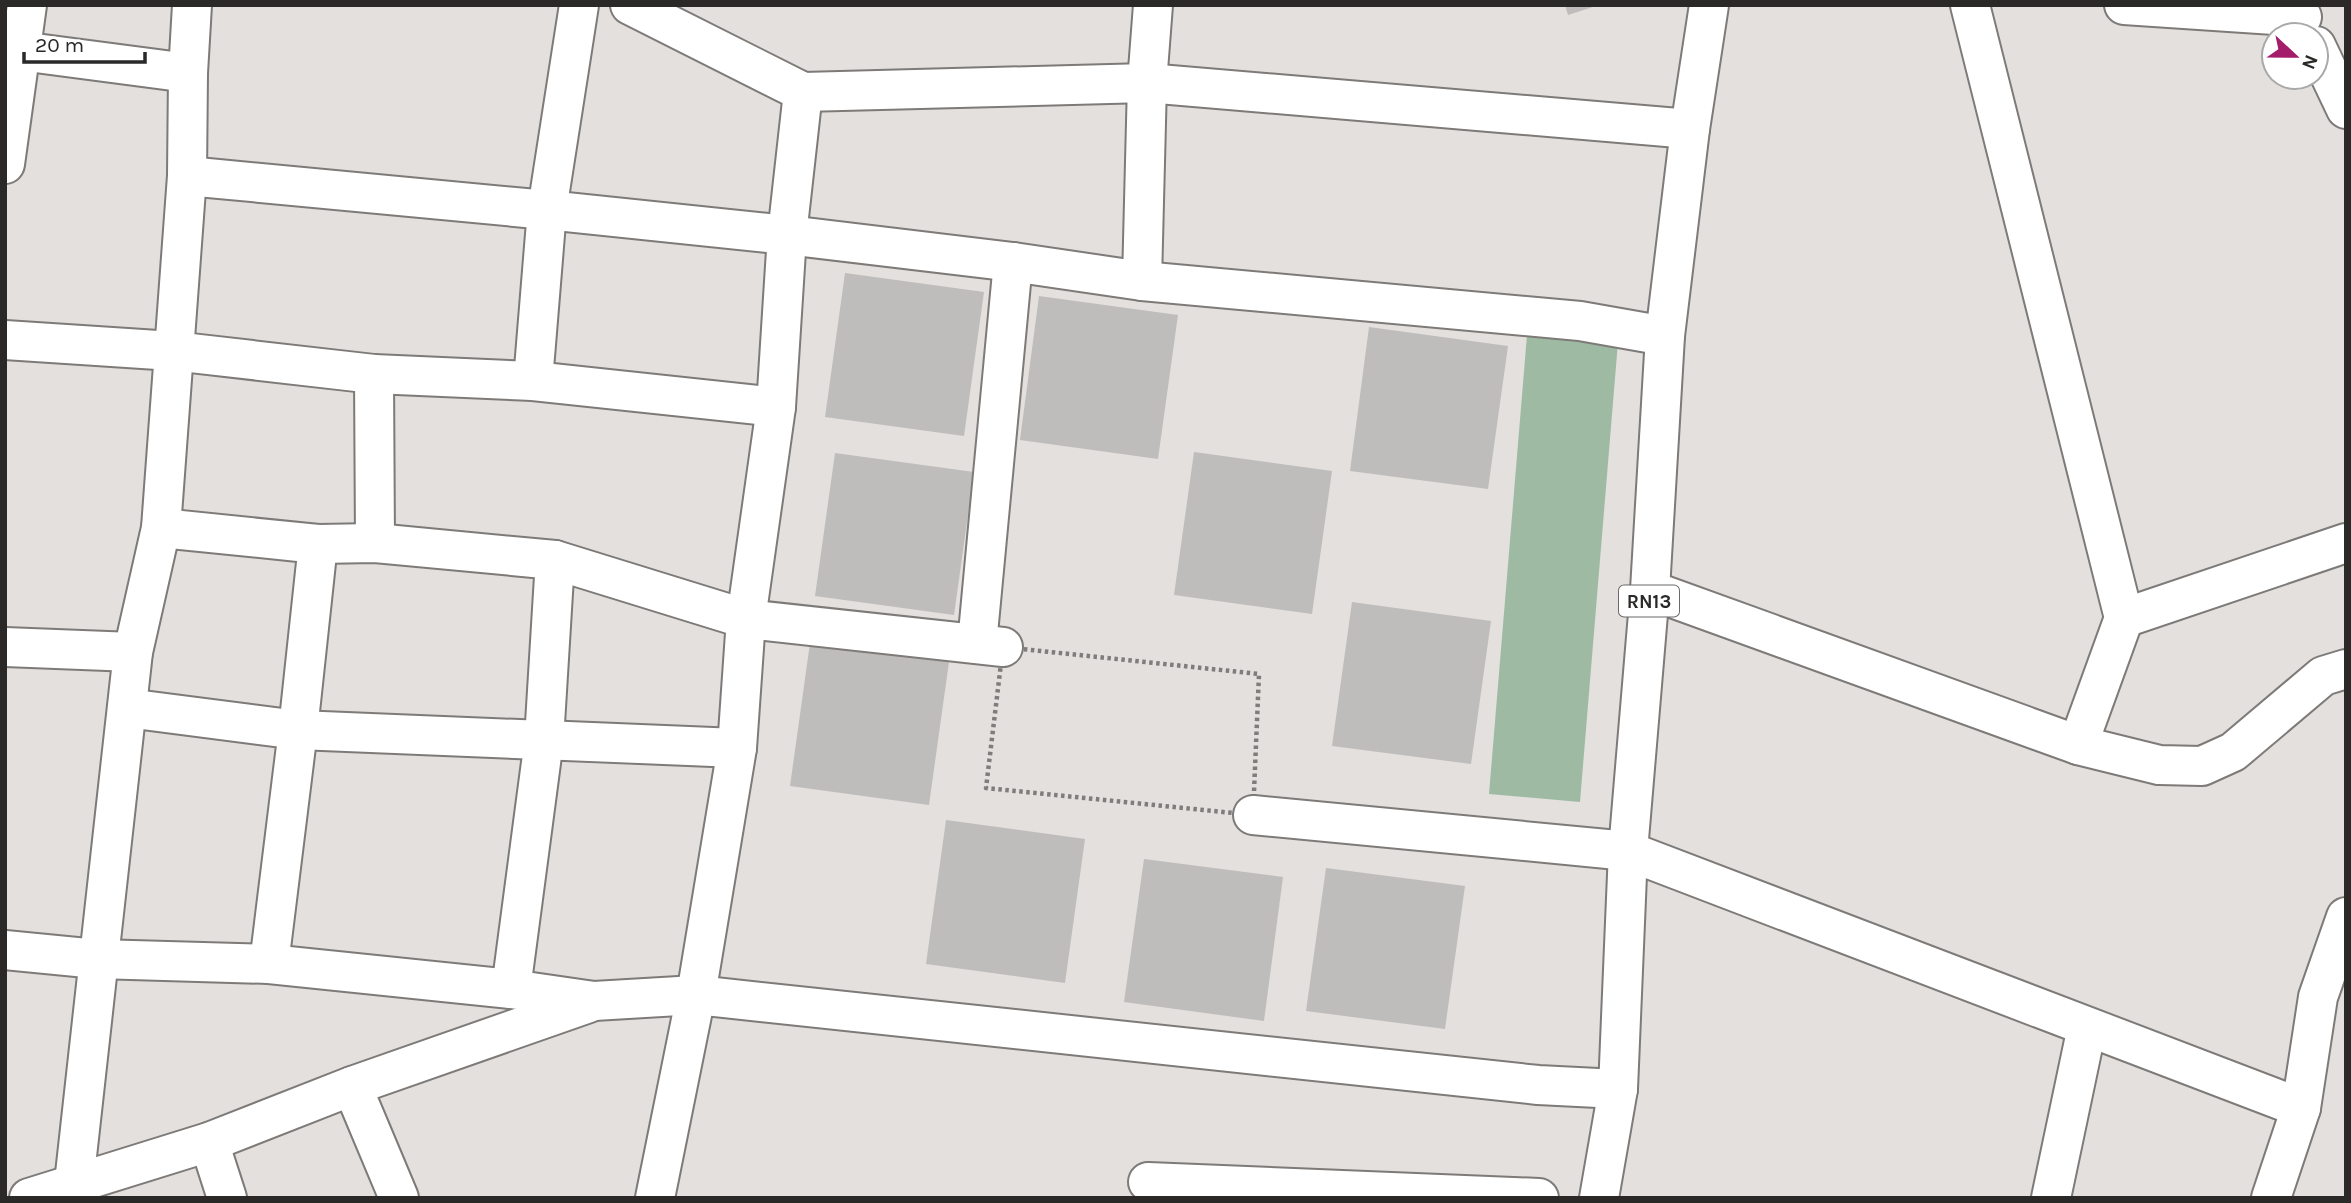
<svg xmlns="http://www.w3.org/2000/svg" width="2351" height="1203" font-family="Karla,sans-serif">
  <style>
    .green { fill: #9fbaa3 }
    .building { fill: #bfbdbb }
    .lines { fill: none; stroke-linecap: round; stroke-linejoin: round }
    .minor-casing { stroke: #7d7a78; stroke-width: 42 }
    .primary-casing { stroke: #7d7a78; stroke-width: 42 }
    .path { stroke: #7f7d7b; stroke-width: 4.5; stroke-dasharray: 3.5 3.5; stroke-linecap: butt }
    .minor { stroke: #fff; stroke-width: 38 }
    .primary { stroke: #fff; stroke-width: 38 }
    .labels { text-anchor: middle; stroke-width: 7; stroke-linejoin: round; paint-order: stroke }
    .shield { fill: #fff; stroke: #6a6968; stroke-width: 2 }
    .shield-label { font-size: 19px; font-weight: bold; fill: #2a2928 }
  </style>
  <rect width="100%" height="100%" fill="#e3e0de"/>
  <path class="green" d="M 1527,335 L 1618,342 L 1580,802 L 1489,794 Z"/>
  <g class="building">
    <path d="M 1565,5 L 1596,5 L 1596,6 L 1568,15 Z"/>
    <path d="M 845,273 L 984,292 L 964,436 L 825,417 Z"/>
    <path d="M 1039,296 L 1178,315 L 1158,459 L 1020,440 Z"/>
    <path d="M 1369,327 L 1508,346 L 1488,489 L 1350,471 Z"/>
    <path d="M 1194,452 L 1332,471 L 1312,614 L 1174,595 Z"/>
    <path d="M 835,453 L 974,472 L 954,615 L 815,596 Z"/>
    <path d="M 1352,602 L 1491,621 L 1471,764 L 1332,746 Z"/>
    <path d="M 810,643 L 949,662 L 929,805 L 790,786 Z"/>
    <path d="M 946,820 L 1085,839 L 1065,983 L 926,964 Z"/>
    <path d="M 1144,859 L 1283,877 L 1264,1021 L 1124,1002 Z"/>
    <path d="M 1326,868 L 1465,886 L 1445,1029 L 1306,1011 Z"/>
  </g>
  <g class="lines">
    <defs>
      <g id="minor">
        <path d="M 630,5 L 803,92 L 1147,83 L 1690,129"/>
        <path d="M 1970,5 L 2124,618 L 2078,745"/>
        <path d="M 2124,5 L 2302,17"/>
        <path d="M 2316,46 L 2346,109"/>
        <path d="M 5,49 L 188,73"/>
        <path d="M 5,164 L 27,5"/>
        <path d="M 187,176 L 547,210 L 787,235 L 1013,262 L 1142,281 L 1580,321 L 1665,336"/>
        <path d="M 1142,281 L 1147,83 L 1153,5"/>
        <path d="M 5,340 L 173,351 L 374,374 L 533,381 L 776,407"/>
        <path d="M 374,374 L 375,543"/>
        <path d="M 533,381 L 547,210 L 579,5"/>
        <path d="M 161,528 L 318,544 L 375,543 L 555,560 L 746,619 L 1003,647"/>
        <path d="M 1650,590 L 2078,745 L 2159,765 L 2202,766 L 2233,752 L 2323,676 L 2346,669"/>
        <path d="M 2124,618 L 2346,543"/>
        <path d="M 977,644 L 1013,262"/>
        <path d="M 5,647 L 133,652"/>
        <path d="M 127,708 L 298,730 L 737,748"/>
        <path d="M 1253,815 L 1628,851 L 2301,1108"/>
        <path d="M 5,950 L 97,959 L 269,964 L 511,989 L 594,1001 L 696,995 L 1538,1085 L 1618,1089"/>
        <path d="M 269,964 L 298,730 L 318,544"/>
        <path d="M 511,989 L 544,740 L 555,560"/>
        <path d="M 352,1086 L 399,1198"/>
        <path d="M 209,1142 L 227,1198"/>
        <path d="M 1148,1182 L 1539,1198"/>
        <path d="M 74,1183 L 133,652 L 161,528 L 187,176 L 188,73 L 192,5"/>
        <path d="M 29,1198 L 209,1142 L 352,1086 L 589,1003"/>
        <path d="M 655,1198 L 696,995 L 737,748 L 746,619 L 776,407 L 787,235 L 803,92"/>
        <path d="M 2051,1198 L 2087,1027"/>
        <path d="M 2271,1198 L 2301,1108 L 2318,997 L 2346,917"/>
      </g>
      <path id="primary" d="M 1599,1198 L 1618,1089 L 1628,851 L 1650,590 L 1665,336 L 1690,129 L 1709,5"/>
    </defs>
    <use href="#minor" class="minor-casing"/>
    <use href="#primary" class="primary-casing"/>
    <path class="path" d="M 1003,647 L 1259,674 L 1253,815 L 986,788 Z"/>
    <use href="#minor" class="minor"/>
    <use href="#primary" class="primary"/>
  </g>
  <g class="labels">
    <rect class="shield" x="1619" y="585.5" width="60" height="31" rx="5"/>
    <g class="shield-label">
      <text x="1649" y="608">RN13</text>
    </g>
  </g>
  <rect width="2351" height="1203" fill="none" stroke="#2a2928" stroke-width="14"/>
  <g transform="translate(2295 56) rotate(112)"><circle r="33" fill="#ffffff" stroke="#aaa9a9" stroke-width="2"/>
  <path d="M0-5L12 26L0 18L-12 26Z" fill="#a31d6a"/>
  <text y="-10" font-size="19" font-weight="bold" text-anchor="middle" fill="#2a2928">N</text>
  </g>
  <path d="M24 52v10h121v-10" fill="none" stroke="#2a2928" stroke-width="3.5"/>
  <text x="35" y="52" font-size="21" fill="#2a2928" stroke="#ffffff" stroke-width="5" paint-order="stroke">20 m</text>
</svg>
